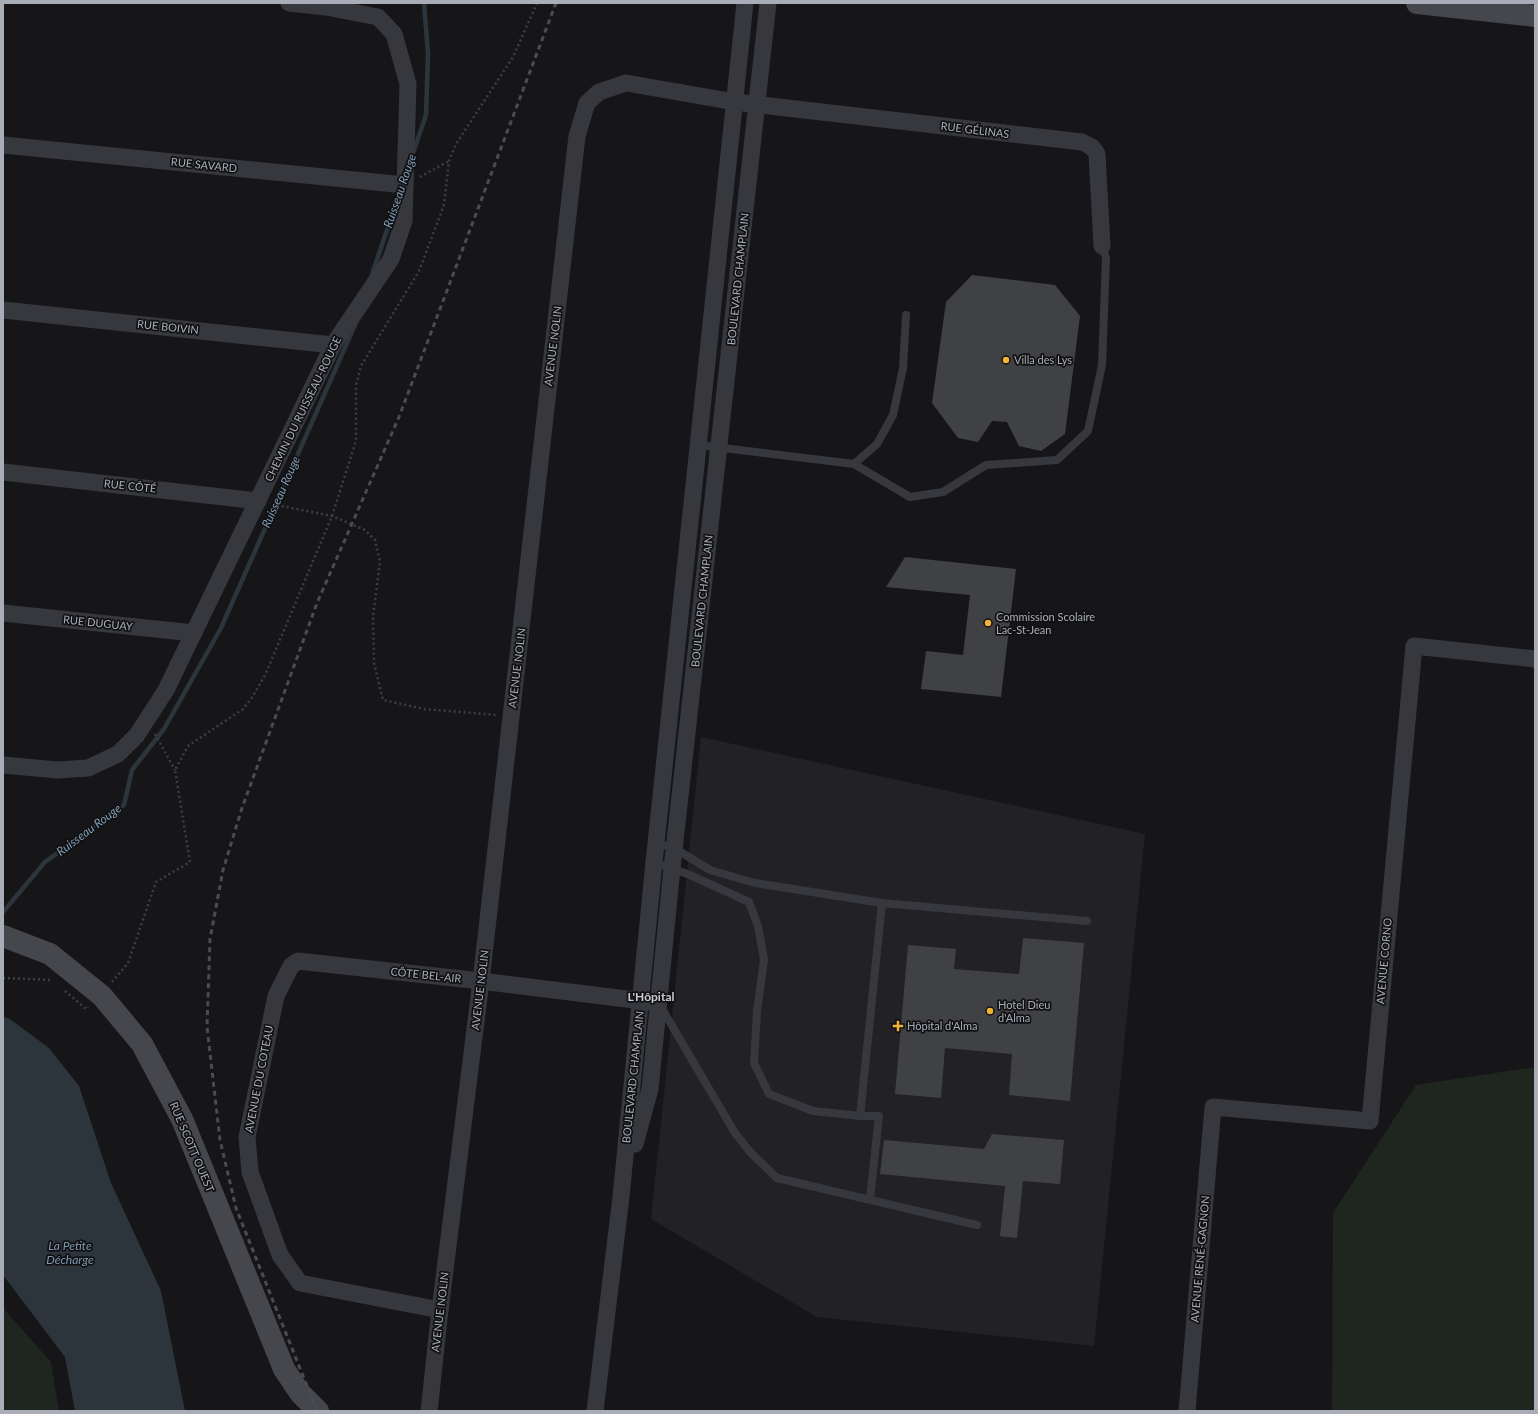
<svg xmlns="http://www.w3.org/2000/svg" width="1538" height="1414" font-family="Lato,sans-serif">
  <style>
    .built { fill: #222225 }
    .green { fill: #1e261f }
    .water { fill: #2c353c }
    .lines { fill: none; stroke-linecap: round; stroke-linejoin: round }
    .stream { stroke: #2c353c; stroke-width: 4.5 }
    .building { fill: #404145 }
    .path { stroke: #3d3f44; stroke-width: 2.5; stroke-dasharray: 2 3; stroke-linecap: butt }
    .lane { stroke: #37383d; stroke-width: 8 }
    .street { stroke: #37383d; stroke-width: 17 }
    .secondary { stroke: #45474d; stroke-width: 22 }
    .rail { stroke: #4a4c52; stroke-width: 3; stroke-dasharray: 5 4; stroke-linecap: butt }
    .poi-dot { fill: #f2b134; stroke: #111113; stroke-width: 1.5 }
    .labels { text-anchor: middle; stroke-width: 3.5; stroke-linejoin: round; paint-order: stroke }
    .street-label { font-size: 11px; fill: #a8adb8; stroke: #111113 }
    .poi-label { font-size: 11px; fill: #a8adb8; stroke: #111113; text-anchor: start }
    .water-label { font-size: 12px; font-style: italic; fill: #7f9bb3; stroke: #111113 }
    .neighbourhood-label { font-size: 12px; font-weight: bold; fill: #c9ccd4; stroke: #111113 }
  </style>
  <rect width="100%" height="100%" fill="#161618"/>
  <path class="built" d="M 701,737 L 1145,834 L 1094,1346 L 817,1317 L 651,1219 Z"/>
  <g class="green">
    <path d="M 1535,1067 L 1535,1411 L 1332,1411 L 1333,1213 L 1416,1085 Z"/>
    <path d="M 3,1308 L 51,1362 L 59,1411 L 3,1411 Z"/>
  </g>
  <path class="water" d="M 3,1017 L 10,1019 L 49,1048 L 79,1086 L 111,1183 L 161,1291 L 185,1411 L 75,1411 L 65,1357 L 3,1275 Z"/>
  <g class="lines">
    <g class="stream">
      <path d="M 413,153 L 426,115 L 428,54 L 424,3"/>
      <path d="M 372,274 L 398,198"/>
      <path d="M 3,912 L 45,862 L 124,805 L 132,770 L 164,729 L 221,628 L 355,325"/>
    </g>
  </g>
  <g class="building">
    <path d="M 972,275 L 1055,285 L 1080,316 L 1065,434 L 1041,451 L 1019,446 L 1007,422 L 992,421 L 978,442 L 958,438 L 932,403 L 946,302 Z"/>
    <path d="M 905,557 L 1016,569 L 1001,697 L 921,689 L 926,651 L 963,655 L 970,595 L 886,587 Z"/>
    <path d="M 1023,938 L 1084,943 L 1070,1101 L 1009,1095 L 1012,1054 L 945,1048 L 941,1098 L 895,1094 L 908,945 L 956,949 L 954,969 L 1019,974 Z"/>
    <path d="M 992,1134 L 1064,1140 L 1060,1184 L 1023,1181 L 1017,1238 L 1000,1236 L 1005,1186 L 880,1174 L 884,1140 L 984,1149 Z"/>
  </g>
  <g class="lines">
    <g class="path">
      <path d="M 420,177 L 449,161"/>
      <path d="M 272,504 L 332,516 L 365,530 L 375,540 L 380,562 L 373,616 L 374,663 L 383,700 L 424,709 L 497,715"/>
      <path d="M 155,734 L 175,770"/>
      <path d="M 3,978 L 52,980"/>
      <path d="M 112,982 L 128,963 L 156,882 L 190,862 L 175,770 L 188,746 L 243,709 L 253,696 L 266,673 L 332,516 L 356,441 L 356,386 L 361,366 L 419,271 L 444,205 L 449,161 L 456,144 L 513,57 L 537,3"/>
      <path d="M 65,991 L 86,1009 L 88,1007"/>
    </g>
    <g class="lane">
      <path d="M 699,445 L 854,464 L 877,444 L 893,415 L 903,368 L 906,315"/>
      <path d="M 854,464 L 910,497 L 943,492 L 986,465 L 1057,460 L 1088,431 L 1102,365 L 1106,258 L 1102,246"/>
      <path d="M 654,862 L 690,875 L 749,902 L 758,926 L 764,960 L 757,1011 L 754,1063 L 769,1094 L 813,1111 L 860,1116 L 882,903 L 755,883 L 710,870 L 674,848 L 656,843"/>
      <path d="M 882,903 L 1087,921"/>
      <path d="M 661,1007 L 735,1133 L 751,1153 L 777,1178 L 977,1225"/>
      <path d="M 860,1116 L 879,1116 L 870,1199"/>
    </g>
    <g class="street">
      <path d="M 3,145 L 405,185"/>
      <path d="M 3,310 L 333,345"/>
      <path d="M 3,472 L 258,501"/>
      <path d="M 3,613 L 194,633"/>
      <path d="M 3,765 L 57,770 L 88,768 L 118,754 L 137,735 L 166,690 L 333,345 L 391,259 L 404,221 L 408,84 L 394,34 L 378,17 L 326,7 L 289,3"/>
      <path d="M 635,1144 L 650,1089 L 672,868 L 768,3"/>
      <path d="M 440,1310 L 300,1283 L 280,1255 L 250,1172 L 247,1137 L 276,996 L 291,966 L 298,961 L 481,981 L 651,1002"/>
      <path d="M 429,1411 L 440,1310 L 481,981 L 577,136 L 587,103 L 599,92 L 626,83 L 735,102 L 1082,142 L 1092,147 L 1097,154 L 1102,246"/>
      <path d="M 595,1411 L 621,1197 L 654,862 L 745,3"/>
      <path d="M 1187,1411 L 1213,1107 L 1370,1121 L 1414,646 L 1535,659"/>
    </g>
    <g class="secondary">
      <path d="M 1417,3 L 1535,16"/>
      <path d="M 3,936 L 50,954 L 102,996 L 142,1044 L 182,1119 L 284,1369 L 300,1393 L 318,1411"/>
    </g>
    <path class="rail" d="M 317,1411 L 236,1208 L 220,1140 L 207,1027 L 210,939 L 223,870 L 242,808 L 317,603 L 399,417 L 556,3"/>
  </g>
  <g class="poi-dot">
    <circle cx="1006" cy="360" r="4"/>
    <circle cx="988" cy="623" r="4"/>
    <circle cx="990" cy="1011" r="4"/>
    <path d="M896 1020h4v4h4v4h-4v4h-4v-4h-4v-4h4z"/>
  </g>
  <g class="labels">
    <g class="street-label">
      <text transform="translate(975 130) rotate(7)" y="4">RUE GÉLINAS</text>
      <text transform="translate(204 165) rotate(6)" y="4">RUE SAVARD</text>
      <text transform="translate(738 279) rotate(-84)" y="4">BOULEVARD CHAMPLAIN</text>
      <text transform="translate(168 327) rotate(6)" y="4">RUE BOIVIN</text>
      <text transform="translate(553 346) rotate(-83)" y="4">AVENUE NOLIN</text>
      <text transform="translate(303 409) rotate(-64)" y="4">CHEMIN DU RUISSEAU-ROUGE</text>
      <text transform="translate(130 486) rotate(6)" y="4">RUE CÔTÉ</text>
      <text transform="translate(702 601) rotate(-84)" y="4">BOULEVARD CHAMPLAIN</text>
      <text transform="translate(98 623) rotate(6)" y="4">RUE DUGUAY</text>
      <text transform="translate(517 668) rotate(-83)" y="4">AVENUE NOLIN</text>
      <text transform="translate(1384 961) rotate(-85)" y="4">AVENUE CORNO</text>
      <text transform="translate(426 975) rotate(6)" y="4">CÔTE BEL-AIR</text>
      <text transform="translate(480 990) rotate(-83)" y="4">AVENUE NOLIN</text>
      <text transform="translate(633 1077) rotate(-84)" y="4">BOULEVARD CHAMPLAIN</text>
      <text transform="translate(259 1079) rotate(-79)" y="4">AVENUE DU COTEAU</text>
      <text transform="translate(192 1147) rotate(67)" y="4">RUE SCOTT OUEST</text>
      <text transform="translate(1200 1259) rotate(-85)" y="4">AVENUE RENÉ-GAGNON</text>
      <text transform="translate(440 1312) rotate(-83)" y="4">AVENUE NOLIN</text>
    </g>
    <g class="poi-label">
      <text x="1014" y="364">Villa des Lys</text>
      <text x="996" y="621">Commission Scolaire<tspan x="996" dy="13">Lac-St-Jean</tspan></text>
      <text x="998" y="1009">Hotel Dieu<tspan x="998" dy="13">d'Alma</tspan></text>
      <text x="907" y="1030">Hôpital d'Alma</text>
    </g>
    <g class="water-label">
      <text transform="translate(400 191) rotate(-71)" y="4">Ruisseau Rouge</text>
      <text transform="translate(281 492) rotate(-66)" y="4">Ruisseau Rouge</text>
      <text transform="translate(89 830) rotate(-37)" y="4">Ruisseau Rouge</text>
      <text x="70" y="1250">La Petite<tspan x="70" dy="14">Décharge</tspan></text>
    </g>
    <g class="neighbourhood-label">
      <text x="651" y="1001">L'Hôpital</text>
    </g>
  </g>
  <rect width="1538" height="1414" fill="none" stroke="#a8adb8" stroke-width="8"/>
</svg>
